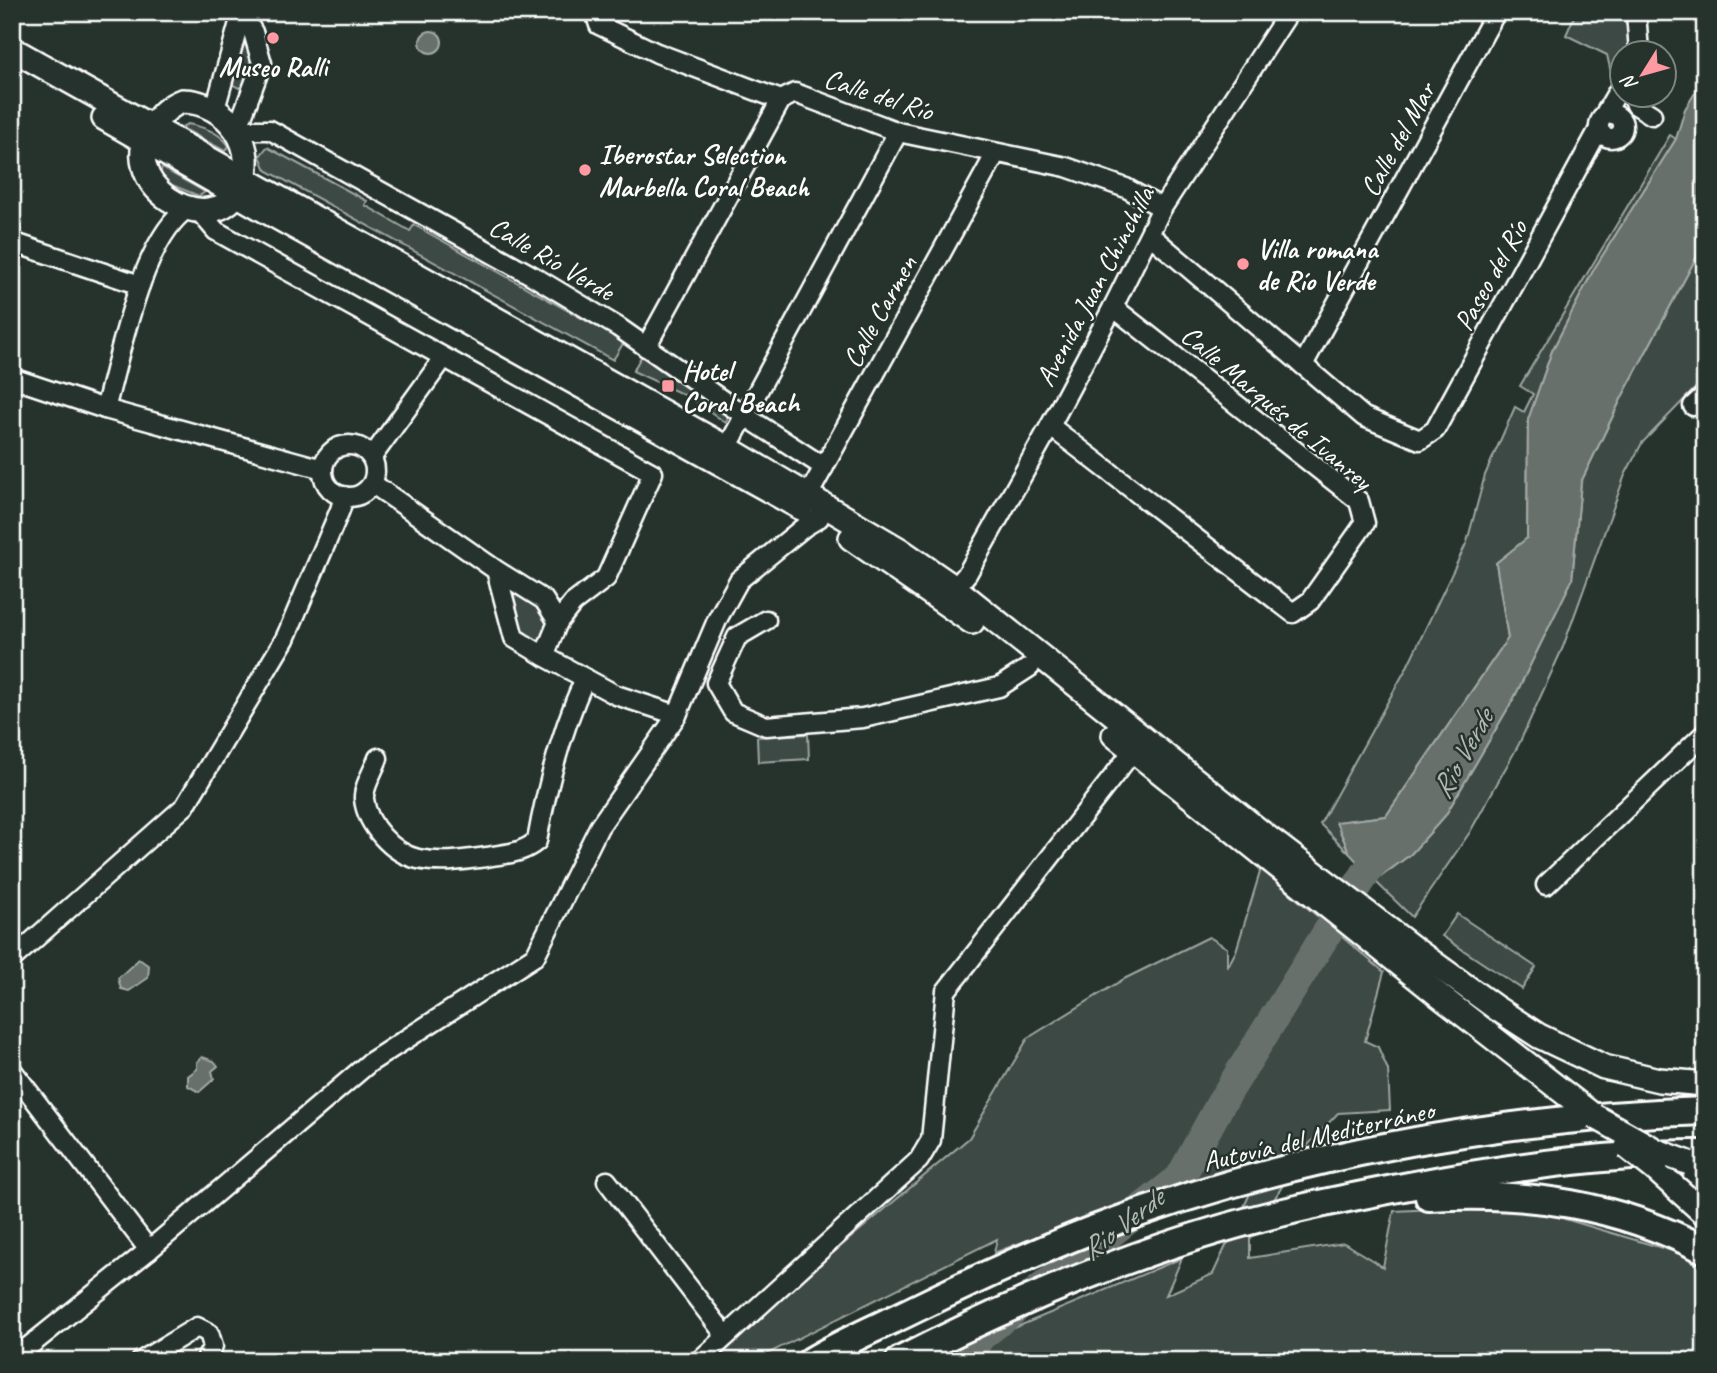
<svg xmlns="http://www.w3.org/2000/svg" width="1717" height="1373" font-family="Caveat,sans-serif">
  <style>
    .green { fill: #3e4944; stroke: #9ea4a2; stroke-width: 2 }
    .water { fill: #67706c; stroke: #a4a9a7; stroke-width: 2 }
    .lines { fill: none; stroke-linecap: round; stroke-linejoin: round }
    .river { stroke: #67706c; stroke-width: 30 }
    .minor-casing { stroke: #fff; stroke-width: 23 }
    .major-casing { stroke: #fff; stroke-width: 28 }
    .highway-casing { stroke: #fff; stroke-width: 32 }
    .minor { stroke: #26332d; stroke-width: 18 }
    .major { stroke: #26332d; stroke-width: 23 }
    .highway { stroke: #26332d; stroke-width: 26 }
    .major-bridge-casing { stroke: #fff; stroke-width: 28; stroke-linecap: butt }
    .major-bridge { stroke: #26332d; stroke-width: 23 }
    .poi-dot { fill: #ff9aa2; stroke: #26332d; stroke-width: 2.5 }
    .labels { text-anchor: middle; stroke-width: 5; stroke-linejoin: round; paint-order: stroke }
    .poi-label { font-size: 28px; font-weight: bold; fill: #fff; stroke: #26332d; text-anchor: start }
    .street-label { font-size: 28px; fill: #fff; stroke: #26332d }
    .water-label { font-size: 30px; font-style: italic; fill: #b3b8b6; stroke: #26332d }
  </style>
  <rect width="100%" height="100%" fill="#26332d"/>
  <filter id="ink" filterUnits="userSpaceOnUse"><feTurbulence type="fractalNoise" baseFrequency=".0143" numOctaves="2"/><feDisplacementMap in="SourceGraphic" scale="14" xChannelSelector="R" yChannelSelector="G"/><feConvolveMatrix kernelMatrix="1 2 1 2 8 2 1 2 1" color-interpolation-filters="sRGB"/></filter>
  <g filter="url(#ink)">
    <g class="green">
      <path d="M 1576,12 L 1621,12 L 1631,37 L 1628,52 L 1622,52 L 1622,65 L 1612,77 L 1607,55 L 1566,35 Z"/>
      <path d="M 245,43 L 252,59 L 243,85 L 239,88 L 232,84 L 231,77 L 239,46 Z"/>
      <path d="M 188,124 C 203,127 220,132 229,146 L 225,151 L 184,129 L 183,126 Z"/>
      <path d="M 1670,135 L 1676,139 L 1594,269 L 1552,351 L 1528,420 L 1527,539 L 1496,563 L 1508,638 L 1386,816 L 1336,822 L 1350,854 L 1320,824 L 1407,667 L 1467,542 L 1485,475 L 1515,407 L 1524,412 L 1533,394 L 1520,386 Z"/>
      <path d="M 267,147 L 367,201 L 365,205 L 410,231 L 414,225 L 624,342 L 613,360 L 266,170 L 260,156 Z"/>
      <path d="M 162,168 L 205,192 L 199,196 L 172,185 L 160,174 Z"/>
      <path d="M 1705,241 L 1705,378 L 1642,443 L 1625,475 L 1563,647 L 1519,744 L 1470,832 L 1412,917 L 1375,881 L 1411,854 L 1445,816 L 1514,698 L 1572,580 L 1581,482 L 1622,397 Z"/>
      <path d="M 642,355 L 730,411 L 726,423 L 691,398 L 633,371 Z"/>
      <path d="M 507,586 C 521,594 555,609 547,631 C 544,637 540,639 534,641 L 520,627 Z"/>
      <path d="M 808,734 L 809,759 L 758,762 L 757,737 Z"/>
      <path d="M 1261,869 L 1384,972 L 1365,1041 L 1378,1047 L 1388,1070 L 1390,1110 L 1338,1113 L 1306,1147 L 1250,1239 L 1250,1258 L 1344,1243 L 1383,1267 L 1394,1211 L 1518,1205 L 1679,1253 L 1705,1270 L 1705,1361 L 935,1361 L 1182,1258 L 1166,1295 L 1213,1274 L 1265,1161 L 1155,1191 L 994,1253 L 997,1239 L 753,1361 L 714,1361 L 782,1296 L 969,1138 L 1028,1038 L 1124,979 L 1209,937 L 1227,948 L 1227,968 L 1236,951 Z"/>
      <path d="M 1457,914 L 1536,967 L 1522,989 L 1442,936 Z"/>
    </g>
    <g class="water">
      <circle cx="431" cy="42" r="11"/>
      <path d="M 1705,77 L 1705,241 L 1622,397 L 1581,482 L 1572,580 L 1514,698 L 1445,816 L 1411,854 L 1375,881 L 1350,854 L 1336,822 L 1386,816 L 1508,638 L 1496,563 L 1527,538 L 1528,420 L 1552,351 L 1594,269 L 1676,139 L 1685,109 Z"/>
      <path d="M 139,959 L 149,966 L 148,978 L 129,991 L 121,989 L 118,978 Z"/>
      <path d="M 202,1057 L 214,1061 L 218,1066 L 212,1071 L 214,1079 L 199,1092 L 188,1086 L 188,1076 L 197,1069 L 197,1062 Z"/>
    </g>
    <g class="lines">
      <path class="river" d="M 963,1361 L 981,1336 L 1180,1178 L 1221,1103 L 1328,931 L 1389,838"/>
      <defs>
        <g id="minor">
          <path d="M 595,12 L 599,25 L 657,53 L 781,100 L 795,93 L 898,132 L 1066,167 L 1126,188 L 1162,208"/>
          <path d="M 1636,12 L 1639,52"/>
          <path d="M 242,14 L 253,32 L 262,63 L 237,130 L 270,130 L 533,276 L 618,327 L 745,416 L 824,467"/>
          <path d="M 1632,94 L 1636,105 L 1652,115"/>
          <path d="M 215,109 L 242,12"/>
          <circle cx="1611" cy="126" r="12"/>
          <path d="M 1603,117 L 1622,84"/>
          <path d="M 199,211 L 216,231 L 653,473 L 606,578 L 573,603 L 558,622"/>
          <path d="M 1150,235 L 1364,417 L 1420,440 L 1435,430 L 1599,129"/>
          <path d="M 12,242 L 140,285"/>
          <path d="M 646,347 L 781,100"/>
          <path d="M 1303,365 L 1496,12"/>
          <path d="M 12,378 L 105,409 C 120,356 142,239 187,209"/>
          <path d="M 1693,406 L 1705,395"/>
          <path d="M 105,409 L 323,469"/>
          <path d="M 1050,426 L 1293,613 L 1310,601 L 1365,523 L 1359,501 L 1113,307"/>
          <circle cx="349" cy="471" r="26"/>
          <path d="M 727,448 L 898,132"/>
          <path d="M 372,457 L 443,359"/>
          <path d="M 373,484 L 496,570 L 514,638 L 544,656 L 558,622 L 544,600 L 496,570"/>
          <path d="M 809,494 L 996,153"/>
          <path d="M 955,588 L 967,574 L 1050,426 L 1113,307 L 1162,208 L 1289,12"/>
          <path d="M 766,620 L 737,637 L 716,683 L 733,712 L 766,726 L 863,718 L 999,687 L 1030,667"/>
          <path d="M 544,656 L 616,695 L 677,715"/>
          <path d="M 378,758 C 374,770 363,787 364,799 C 367,825 392,853 418,859 C 441,864 465,860 487,857 C 508,853 521,854 537,841 C 547,784 562,730 585,678"/>
          <path d="M 1546,885 L 1705,733"/>
          <path d="M 12,959 L 185,806 L 285,639 L 340,510 L 344,496"/>
          <path d="M 12,1070 L 149,1250"/>
          <path d="M 607,1181 L 726,1336"/>
          <path d="M 12,1360 L 149,1250 L 369,1063 L 535,956 L 599,827 L 677,715 L 718,618 L 739,580 L 804,527 L 819,518"/>
          <path d="M 141,1361 L 197,1327 L 209,1333 L 213,1346 L 205,1361"/>
          <path d="M 699,1361 L 919,1160 L 931,1140 L 946,991 L 1133,751"/>
        </g>
        <g id="major">
          <path d="M 12,49 L 727,448 L 900,550 L 955,588 L 1267,837 L 1413,948 L 1496,1008 L 1539,1036 L 1604,1067 L 1659,1080 L 1705,1084"/>
          <path d="M 182,101 C 227,101 263,149 238,191 C 208,242 110,183 154,124 C 162,113 169,106 182,101 Z"/>
          <path d="M 104,118 L 266,211 L 801,508"/>
          <path d="M 851,538 L 972,622"/>
          <path d="M 1114,735 L 1441,997 L 1594,1116"/>
          <path d="M 1656,1170 L 1705,1214"/>
        </g>
        <g id="highway">
          <path d="M 1429,1197 C 1528,1191 1616,1204 1705,1250"/>
          <path d="M 811,1361 C 844,1341 881,1326 915,1309 C 972,1281 1030,1254 1089,1231 C 1284,1157 1496,1117 1705,1111"/>
          <path d="M 899,1361 C 1020,1299 1148,1245 1280,1213 C 1333,1200 1387,1190 1441,1180 C 1529,1165 1615,1153 1705,1154"/>
        </g>
      </defs>
      <use href="#minor" class="minor-casing"/>
      <use href="#major" class="major-casing"/>
      <use href="#highway" class="highway-casing"/>
      <use href="#minor" class="minor"/>
      <use href="#major" class="major"/>
      <use href="#highway" class="highway"/>
      <defs>
        <g id="major-bridge">
          <path d="M 1594,1116 L 1657,1151 L 1689,1163"/>
          <path d="M 1627,1147 L 1656,1170"/>
        </g>
      </defs>
      <use href="#major-bridge" class="major-bridge-casing"/>
      <use href="#major-bridge" class="major-bridge"/>
    </g>
  </g>
  <g class="poi-dot">
    <circle cx="273" cy="38" r="7"/>
    <circle cx="585" cy="170" r="7"/>
    <circle cx="1243" cy="264" r="7"/>
    <rect x="661" y="379" width="14" height="14" rx="3.5"/>
  </g>
  <g class="labels">
    <g class="poi-label">
      <text x="273" y="76" text-anchor="middle">Museo Ralli</text>
      <text x="599" y="164">Iberostar Selection<tspan x="599" dy="32">Marbella Coral Beach</tspan></text>
      <text x="1257" y="258">Villa romana<tspan x="1257" dy="32">de Río Verde</tspan></text>
      <text x="682" y="380">Hotel<tspan x="682" dy="32">Coral Beach</tspan></text>
    </g>
    <g class="street-label">
      <text transform="translate(879 94) rotate(18)" y="10">Calle del Río</text>
      <text transform="translate(1397 139) rotate(-61)" y="10">Calle del Mar</text>
      <text transform="translate(552 258) rotate(30)" y="10">Calle Río Verde</text>
      <text transform="translate(1490 275) rotate(-61)" y="10">Paseo del Río</text>
      <text transform="translate(1094 286) rotate(-62)" y="10">Avenida Juan Chinchilla</text>
      <text transform="translate(879 311) rotate(-61)" y="10">Calle Carmen</text>
      <text transform="translate(1277 407) rotate(40)" y="10">Calle Marqués de Ivanrey</text>
      <text transform="translate(1318 1135) rotate(-13)" y="10">Autovía del Mediterráneo</text>
    </g>
    <g class="water-label">
      <text transform="translate(1462 754) rotate(-61)" y="10">Rio Verde</text>
      <text transform="translate(1122 1224) rotate(-38)" y="10">Rio Verde</text>
    </g>
  </g>
  <rect width="1717" height="1373" fill="none" stroke="#26332d" stroke-width="42"/>
  <rect x="21" y="21" width="1675" height="1331" fill="none" stroke="#fff" stroke-width="2.5" filter="url(#ink)"/>
  <g transform="translate(1643 74) rotate(233)"><circle r="33" fill="#26332d" stroke="#7d8581" stroke-width="2"/>
  <path d="M0-5L12 26L0 18L-12 26Z" fill="#ff9aa2"/>
  <text y="-10" font-size="19" font-weight="bold" text-anchor="middle" fill="#ffffff">N</text>
  </g>
</svg>
